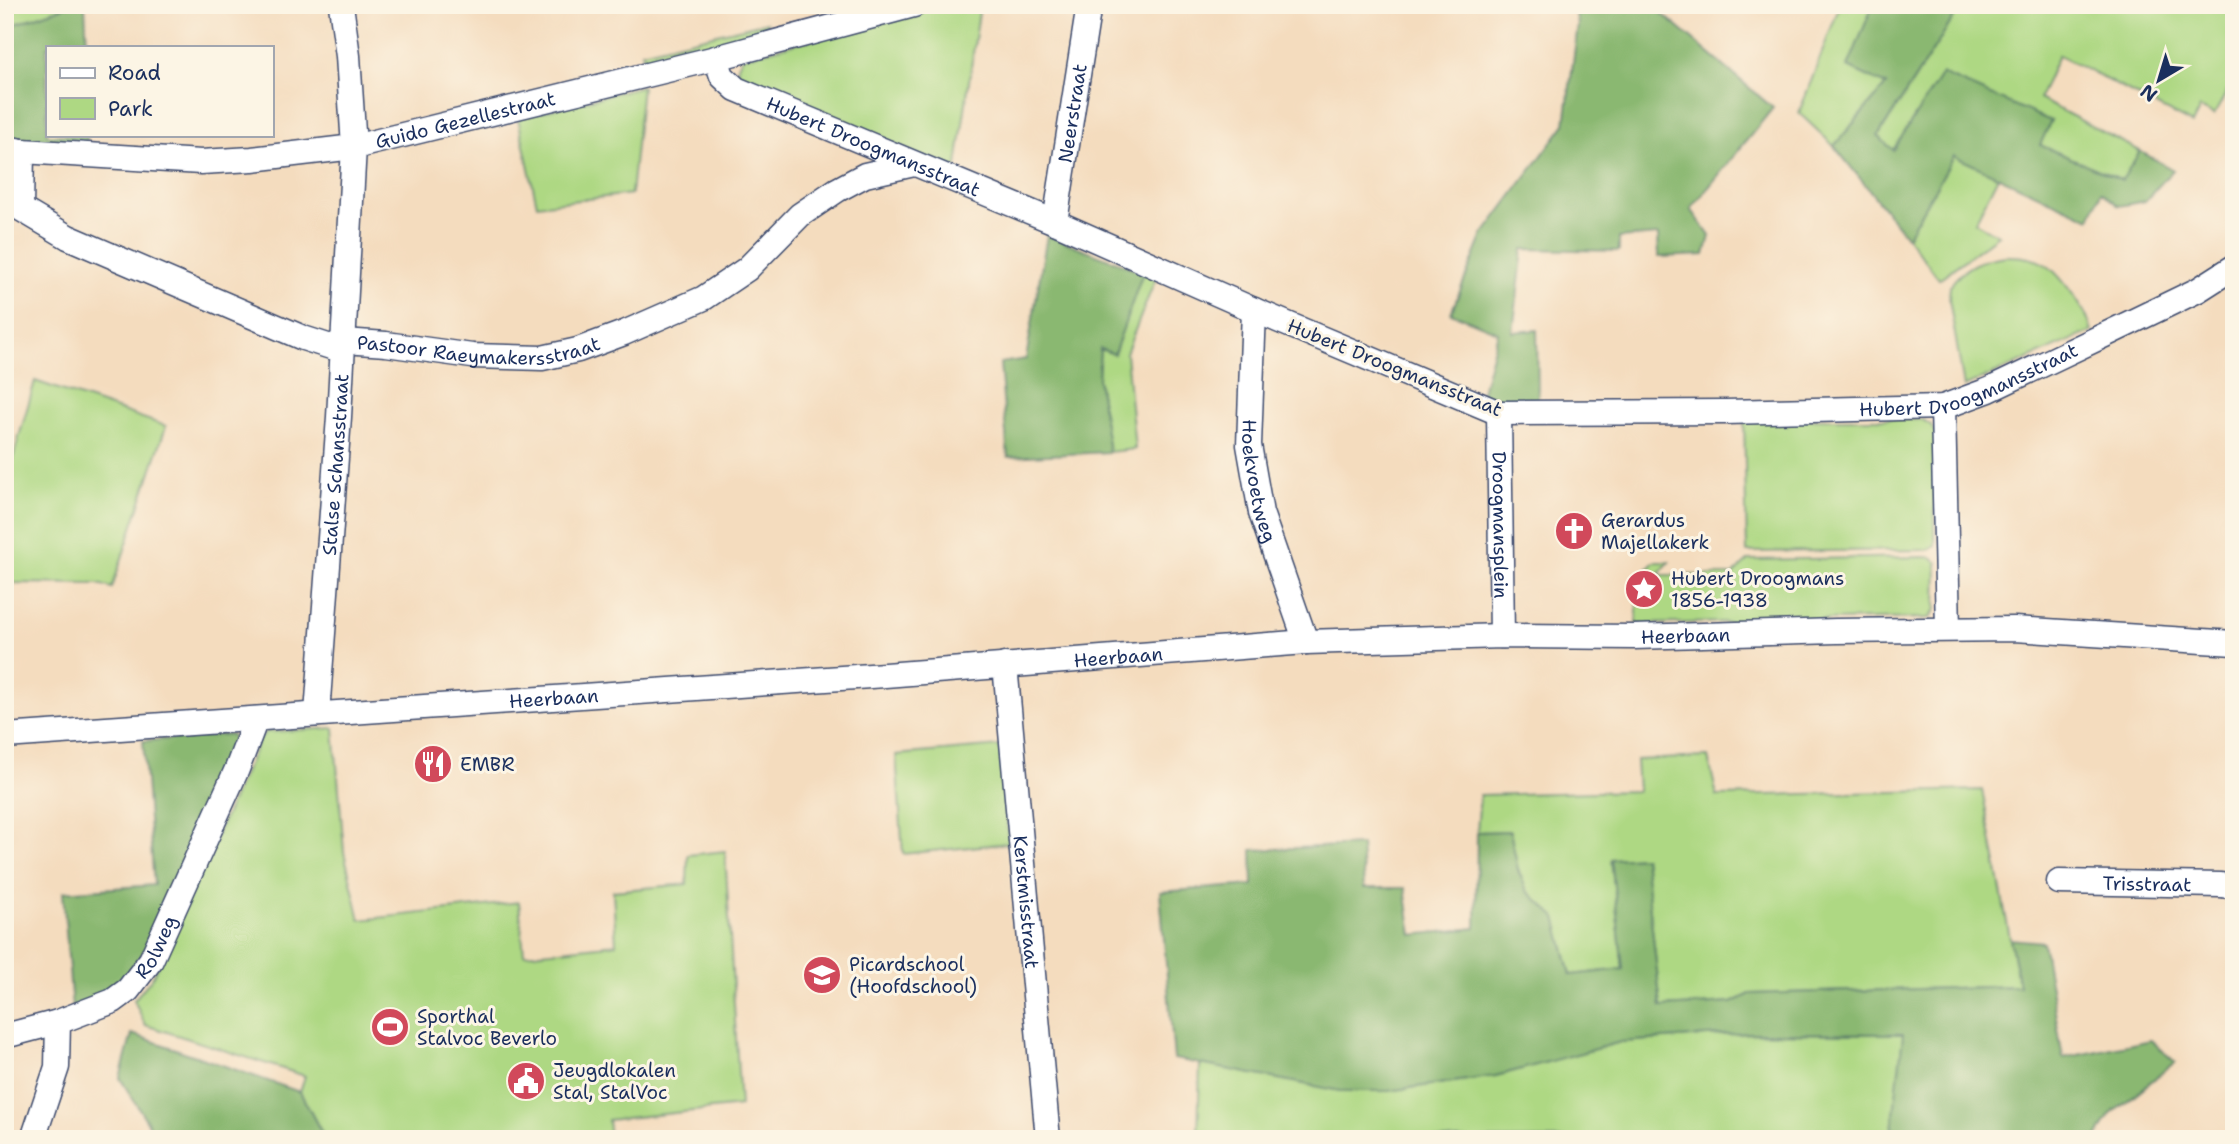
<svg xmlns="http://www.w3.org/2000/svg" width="2239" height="1144" font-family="'Shantell Sans',sans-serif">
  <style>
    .green { fill: #aed883; stroke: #648470; stroke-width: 2 }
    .forest { fill: #8ab871; stroke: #527468; stroke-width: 2 }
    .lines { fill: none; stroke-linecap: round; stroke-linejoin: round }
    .minor-casing { stroke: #3c496c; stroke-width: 27 }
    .minor { stroke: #fff; stroke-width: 24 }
    .labels { text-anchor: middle; stroke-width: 6; stroke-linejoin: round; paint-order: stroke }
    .street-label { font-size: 19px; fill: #1b2f5e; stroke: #fcf5e5 }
    .poi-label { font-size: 19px; fill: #1b2f5e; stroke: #fcf5e5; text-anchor: start }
  </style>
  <rect width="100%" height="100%" fill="#fcf5e5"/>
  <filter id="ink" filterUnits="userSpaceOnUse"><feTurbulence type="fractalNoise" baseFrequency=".0143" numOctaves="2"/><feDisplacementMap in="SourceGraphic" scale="14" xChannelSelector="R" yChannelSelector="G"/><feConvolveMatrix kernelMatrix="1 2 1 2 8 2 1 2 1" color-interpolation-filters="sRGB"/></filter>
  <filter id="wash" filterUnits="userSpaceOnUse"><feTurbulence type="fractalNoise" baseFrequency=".00686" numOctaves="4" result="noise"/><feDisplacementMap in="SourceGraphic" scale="28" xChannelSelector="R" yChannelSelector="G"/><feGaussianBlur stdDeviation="1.57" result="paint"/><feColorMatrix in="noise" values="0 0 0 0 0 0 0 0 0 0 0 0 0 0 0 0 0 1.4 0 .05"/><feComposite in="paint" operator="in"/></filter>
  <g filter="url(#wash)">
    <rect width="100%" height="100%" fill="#f4dcbe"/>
    <g class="green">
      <path d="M 8,5 L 70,5 L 10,26 Z"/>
      <path d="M 944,5 L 980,5 L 956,172 L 740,78 C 736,69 737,65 743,57 Z"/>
      <path d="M 1840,5 L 1873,5 L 1848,67 L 1886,85 L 1834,146 L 1799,113 Z"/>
      <path d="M 1959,5 L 2234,5 L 2234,79 L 2214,115 L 2200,108 L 2192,124 L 2058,55 L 2039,99 L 2140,151 L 2123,180 L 2039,145 L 2051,121 L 1893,150 L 1878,137 L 1958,11 Z"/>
      <path d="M 767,22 L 768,34 L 646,66 L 642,52 Z"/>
      <path d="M 642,86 L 631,194 L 537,205 L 518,118 Z"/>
      <path d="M 1954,156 L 1998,176 L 1975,222 L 1998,235 L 1939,279 L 1907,237 Z"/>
      <path d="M 2005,256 C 2042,255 2054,267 2074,296 C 2082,308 2088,317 2092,331 L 1964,387 L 1949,299 L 1950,286 C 1964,266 1981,259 2005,256 Z"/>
      <path d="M 1143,272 L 1156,278 L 1126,353 L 1135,449 L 1109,452 L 1098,379 L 1100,349 L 1114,354 Z"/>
      <path d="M 35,381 L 166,426 L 112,588 L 98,584 L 5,583 L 5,486 Z"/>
      <path d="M 1744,419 L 1921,419 L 1931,425 L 1935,433 L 1935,545 L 1928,550 L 1747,552 Z"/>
      <path d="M 1926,557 L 1933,558 L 1937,562 L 1936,609 L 1930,618 L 1637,624 L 1637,580 L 1654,562 L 1669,562 L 1658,575 L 1732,575 L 1749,560 Z"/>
      <path d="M 334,728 L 344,852 L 360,920 L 519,902 L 524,954 L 616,944 L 613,891 L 687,884 L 688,855 L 725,851 L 740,1106 L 608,1120 L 610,1139 L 325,1139 L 300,1092 L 305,1076 L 145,1025 L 134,1000 L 152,978 L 259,740 L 266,732 Z"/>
      <path d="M 1000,746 L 1009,843 L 903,854 L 896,755 Z"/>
      <path d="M 1708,757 L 1717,796 L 1982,790 L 2019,986 L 1750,994 L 1732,1003 L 1661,1007 L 1644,857 L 1611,859 L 1623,969 L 1571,975 L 1556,918 L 1527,891 L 1518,870 L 1510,831 L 1477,832 L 1480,795 L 1638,791 L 1636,760 Z"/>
      <path d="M 1750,1033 L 1904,1034 L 1891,1139 L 1198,1139 L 1200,1064 L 1340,1091 L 1388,1091 L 1496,1076 L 1621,1042 Z"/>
    </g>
    <g class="forest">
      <path d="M 70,5 L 85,5 L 87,47 L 47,47 L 47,135 L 87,135 L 87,151 L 5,141 L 5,54 L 10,53 L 10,26 Z"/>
      <path d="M 1574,5 L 1652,5 L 1773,108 L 1691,209 L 1710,236 L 1705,255 L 1659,257 L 1658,235 L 1619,238 L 1619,251 L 1523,249 L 1513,332 L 1537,330 L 1538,399 L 1503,399 L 1481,395 L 1498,332 L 1451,313 L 1483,235 L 1565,124 L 1578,24 Z"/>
      <path d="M 1873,5 L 1959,5 L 1958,11 L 1878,136 L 1893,150 L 1942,74 L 2051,121 L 2040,145 L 2122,180 L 2140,151 L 2173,170 L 2145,201 L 2119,206 L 2101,192 L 2090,219 L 1954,156 L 1907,237 L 1834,146 L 1886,85 L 1848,67 Z"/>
      <path d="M 1047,235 L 1143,272 L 1114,354 L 1100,349 L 1098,379 L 1109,452 L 1008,457 L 1000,363 L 1026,359 Z"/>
      <path d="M 232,734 L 236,749 L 148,947 C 121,984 112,989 72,1009 L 63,892 L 154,885 L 143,741 Z"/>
      <path d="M 1510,831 L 1518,870 L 1527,891 L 1556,917 L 1571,975 L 1623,969 L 1611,859 L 1644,857 L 1661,1007 L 1732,1003 L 1750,994 L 2019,986 L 2010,939 L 2043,942 L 2063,1058 L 2151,1040 L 2175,1062 L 2110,1115 L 2096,1139 L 1891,1139 L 1903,1034 L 1750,1033 L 1621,1042 L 1496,1076 L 1388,1091 L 1340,1091 L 1174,1059 L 1160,892 L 1253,885 L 1252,850 L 1361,845 L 1364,888 L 1405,888 L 1412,935 L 1476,928 L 1477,832 Z"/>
      <path d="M 132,1034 L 300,1092 L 325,1139 L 158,1139 L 120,1078 Z"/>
    </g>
  </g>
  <g filter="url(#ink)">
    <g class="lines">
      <defs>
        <g id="minor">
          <path id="s1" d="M 716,58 L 722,76 L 736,89 L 1055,222 L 1254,310 L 1499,413 L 1726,412 L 1943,407 L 1989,390 L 2111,332 L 2198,290 L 2234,267"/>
          <path id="s2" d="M 6,148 L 22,151 L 201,162 L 252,159 L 354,147 L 716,58 L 914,5"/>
          <path id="s3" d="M 22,151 L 21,209 L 68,237 L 303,338 L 331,347 L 344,341 L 386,344 L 472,356 L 542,358 L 578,350 L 624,333 L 704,298 L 747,269 L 800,215 L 837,190 L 865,175 L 914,164"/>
          <path id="s4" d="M 1055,222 L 1089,5"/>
          <path id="s5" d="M 1254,310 L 1249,445 L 1261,513 L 1306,642"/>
          <path d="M 1943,407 L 1948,629"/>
          <path id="s6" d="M 1499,413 L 1502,636"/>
          <path id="s7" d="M 1005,665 L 1048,1139"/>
          <path id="s8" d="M 317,714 L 339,417 L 354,147 L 348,56 L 341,5"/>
          <path id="s9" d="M 5,736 L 885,675 L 1306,642 L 1502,636 L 1634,637 L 1836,631 L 2014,629 L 2234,643"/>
          <path id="s10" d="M 2059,882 L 2221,885 L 2234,887"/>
          <path d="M 5,1036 L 58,1022"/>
          <path id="s11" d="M 33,1139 L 57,1067 L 58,1022 L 113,1001 L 128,990 L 151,960 L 237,769 L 256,719"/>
        </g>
      </defs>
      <use href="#minor" class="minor-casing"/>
      <use href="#minor" class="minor"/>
    </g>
  </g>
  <defs>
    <symbol id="church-disc" viewBox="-11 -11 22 22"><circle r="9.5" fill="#d1495b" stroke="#fcf5e5"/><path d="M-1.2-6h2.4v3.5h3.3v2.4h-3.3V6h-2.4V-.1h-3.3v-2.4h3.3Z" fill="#fff"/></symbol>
    <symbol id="sight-disc" viewBox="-11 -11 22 22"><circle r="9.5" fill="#d1495b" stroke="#fcf5e5"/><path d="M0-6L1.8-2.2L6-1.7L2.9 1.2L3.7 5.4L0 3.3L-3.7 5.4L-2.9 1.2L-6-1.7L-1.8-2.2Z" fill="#fff"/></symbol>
    <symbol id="restaurant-disc" viewBox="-11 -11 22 22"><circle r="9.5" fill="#d1495b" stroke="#fcf5e5"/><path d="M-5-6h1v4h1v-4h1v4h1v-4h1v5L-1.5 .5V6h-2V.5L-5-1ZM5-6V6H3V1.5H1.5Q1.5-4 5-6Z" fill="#fff"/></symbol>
    <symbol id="school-disc" viewBox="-11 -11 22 22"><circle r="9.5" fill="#d1495b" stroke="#fcf5e5"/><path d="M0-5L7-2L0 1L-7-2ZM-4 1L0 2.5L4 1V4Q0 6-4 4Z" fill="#fff"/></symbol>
    <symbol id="stadium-disc" viewBox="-11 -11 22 22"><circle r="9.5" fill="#d1495b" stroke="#fcf5e5"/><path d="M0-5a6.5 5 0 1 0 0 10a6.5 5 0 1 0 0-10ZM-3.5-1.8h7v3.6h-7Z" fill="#fff"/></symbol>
    <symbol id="civic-disc" viewBox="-11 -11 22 22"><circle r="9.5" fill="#d1495b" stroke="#fcf5e5"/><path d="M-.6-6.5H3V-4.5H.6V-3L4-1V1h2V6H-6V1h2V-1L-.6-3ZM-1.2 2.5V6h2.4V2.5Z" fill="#fff"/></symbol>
  </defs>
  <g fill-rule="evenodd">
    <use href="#church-disc" x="1552" y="509" width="44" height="44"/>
    <use href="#sight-disc" x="1622" y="567" width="44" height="44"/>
    <use href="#restaurant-disc" x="411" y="742" width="44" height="44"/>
    <use href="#school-disc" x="800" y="953" width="44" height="44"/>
    <use href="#stadium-disc" x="368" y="1005" width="44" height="44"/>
    <use href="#civic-disc" x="504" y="1059" width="44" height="44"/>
  </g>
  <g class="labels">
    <g class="street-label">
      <text dy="7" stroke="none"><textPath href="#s4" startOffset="110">Neerstraat</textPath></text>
      <text dy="7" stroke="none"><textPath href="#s2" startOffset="464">Guido Gezellestraat</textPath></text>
      <text dy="7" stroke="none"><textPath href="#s1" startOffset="187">Hubert Droogmansstraat</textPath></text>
      <text dy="7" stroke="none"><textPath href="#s3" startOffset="548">Pastoor Raeymakersstraat</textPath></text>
      <text transform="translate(1395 367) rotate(22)" y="7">Hubert Droogmansstraat</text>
      <text dy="7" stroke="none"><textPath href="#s1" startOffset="1342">Hubert Droogmansstraat</textPath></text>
      <text dy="7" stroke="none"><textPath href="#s8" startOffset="250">Stalse Schansstraat</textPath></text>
      <text dy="7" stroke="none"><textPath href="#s5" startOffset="172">Hoekvoetweg</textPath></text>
      <text dy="7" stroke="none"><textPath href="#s6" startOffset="112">Droogmansplein</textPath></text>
      <text dy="7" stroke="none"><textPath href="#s9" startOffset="1684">Heerbaan</textPath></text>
      <text dy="7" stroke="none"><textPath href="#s9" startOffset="1116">Heerbaan</textPath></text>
      <text dy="7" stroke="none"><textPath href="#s9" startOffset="550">Heerbaan</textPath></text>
      <text dy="7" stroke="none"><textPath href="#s10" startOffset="88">Trisstraat</textPath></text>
      <text dy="7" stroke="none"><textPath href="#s7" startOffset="238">Kerstmisstraat</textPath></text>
      <text dy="7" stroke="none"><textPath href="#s11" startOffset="250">Rolweg</textPath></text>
    </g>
    <g class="poi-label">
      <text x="1601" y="527">Gerardus<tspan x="1601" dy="22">Majellakerk</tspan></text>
      <text x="1671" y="585">Hubert Droogmans<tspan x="1671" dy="22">1856-1938</tspan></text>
      <text x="460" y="771">EMBR</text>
      <text x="849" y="971">Picardschool<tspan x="849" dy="22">(Hoofdschool)</tspan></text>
      <text x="417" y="1023">Sporthal<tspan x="417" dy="22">Stalvoc Beverlo</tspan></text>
      <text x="553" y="1077">Jeugdlokalen<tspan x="553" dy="22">Stal, StalVoc</tspan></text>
    </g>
  </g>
  <rect width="2239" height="1144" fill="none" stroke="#fcf5e5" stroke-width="28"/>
  <rect x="46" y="46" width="228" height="91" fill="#fcf5e5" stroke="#a2a6af" stroke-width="2"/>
  <rect x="60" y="68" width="35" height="10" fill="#ffffff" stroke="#a2a6af" stroke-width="2"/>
  <text x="108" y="80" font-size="21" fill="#1b2f5e">Road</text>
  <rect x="60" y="98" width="35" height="21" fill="#aed883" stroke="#a2a6af" stroke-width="2"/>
  <text x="108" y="116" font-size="21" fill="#1b2f5e">Park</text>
  <g transform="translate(2159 80) rotate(218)" stroke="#fcf5e5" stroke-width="5" paint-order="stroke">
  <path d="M0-5L12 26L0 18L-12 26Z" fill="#1b2f5e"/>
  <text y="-10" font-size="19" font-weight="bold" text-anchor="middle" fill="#1b2f5e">N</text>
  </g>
</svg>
